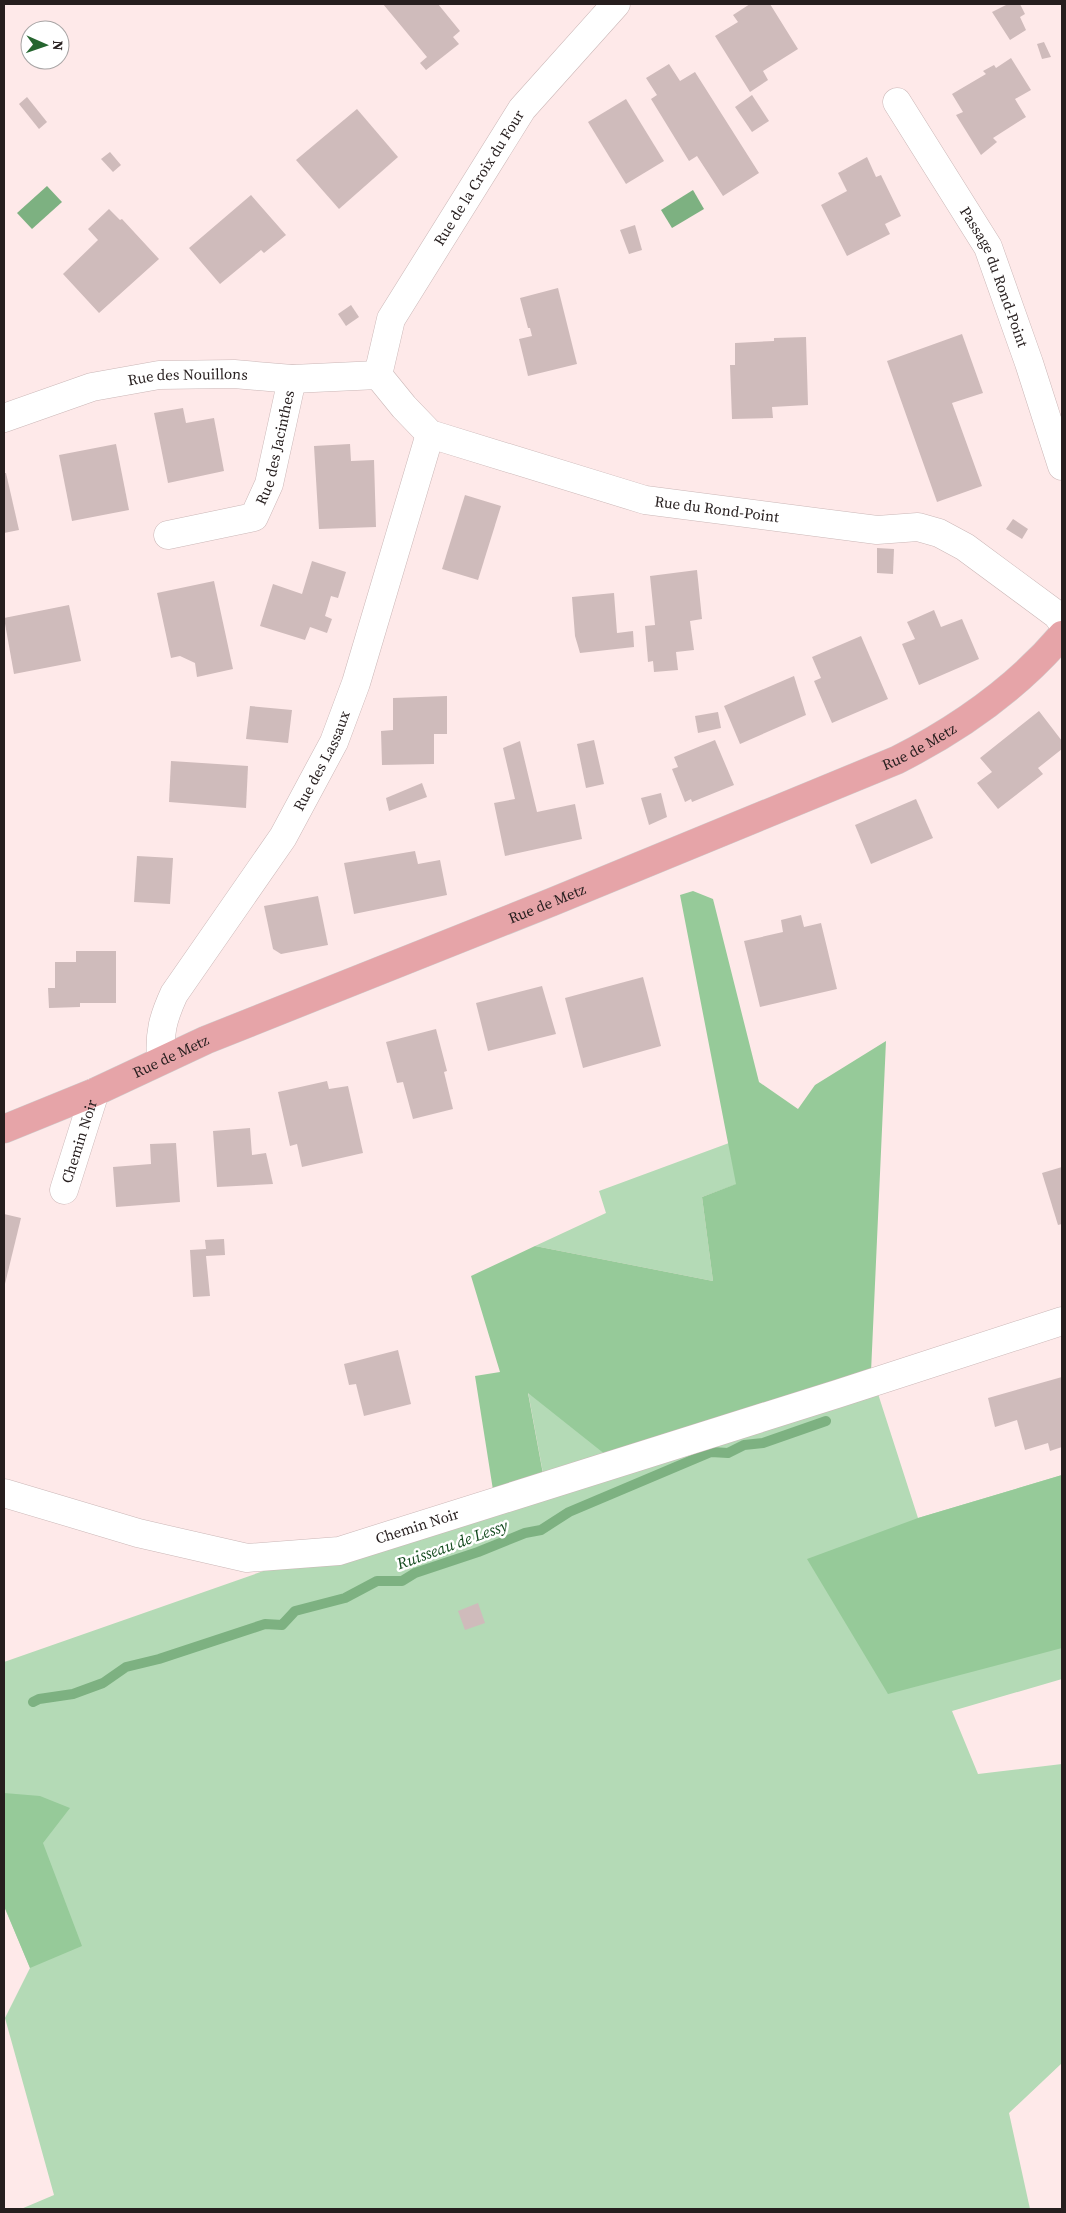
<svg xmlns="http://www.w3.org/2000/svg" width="1066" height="2213" font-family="'Source Serif 4',serif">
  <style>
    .green { fill: #b4dab6 }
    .forest { fill: #96ca99 }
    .water { fill: #7db181 }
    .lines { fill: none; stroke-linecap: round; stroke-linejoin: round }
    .stream { stroke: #7db181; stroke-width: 10 }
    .building { fill: #cfbbbb }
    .minor-casing { stroke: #cbb7b7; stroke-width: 29 }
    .major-casing { stroke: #cfcece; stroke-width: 29 }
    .minor { stroke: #fff; stroke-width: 28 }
    .major { stroke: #e6a4a8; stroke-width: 28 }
    .labels { text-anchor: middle; stroke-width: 5; stroke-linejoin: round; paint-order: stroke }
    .street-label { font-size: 15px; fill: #261e1e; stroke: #fff }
    .water-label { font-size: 16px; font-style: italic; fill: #10481b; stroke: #fff }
  </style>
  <rect width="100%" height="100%" fill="#fee9e9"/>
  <g class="green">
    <path d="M 729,1143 L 737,1184 L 702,1197 L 713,1281 L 535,1246 L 606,1213 L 599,1191 Z"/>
    <path d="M 871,1372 L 918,1518 L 1062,1475 L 1062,1679 L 952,1711 L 978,1774 L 1062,1764 L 1062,2063 L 1009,2113 L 1030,2209 L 21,2209 L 54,2195 L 5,2018 L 30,1968 L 4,1906 L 4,1662 L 543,1473 L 528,1392 Z"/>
  </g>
  <g class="forest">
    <path d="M 693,891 L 713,899 L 759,1082 L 798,1109 L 815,1085 L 886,1041 L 871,1372 L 606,1455 L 528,1393 L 543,1474 L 493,1490 L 475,1376 L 500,1372 L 471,1276 L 535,1246 L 713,1281 L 702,1197 L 736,1184 L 680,895 Z"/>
    <path d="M 1062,1475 L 1062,1648 L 888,1694 L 807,1559 L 918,1518 Z"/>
    <path d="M 4,1793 L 40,1796 L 70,1808 L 43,1843 L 82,1946 L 30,1968 L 4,1906 Z"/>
  </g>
  <g class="water">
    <path d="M 47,186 L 62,202 L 32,229 L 17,213 Z"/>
    <path d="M 693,190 L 704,209 L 672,228 L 661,210 Z"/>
  </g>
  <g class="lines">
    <path class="stream" d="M 33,1702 L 39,1699 L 73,1694 L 103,1683 L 126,1667 L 159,1659 L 265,1624 L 282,1625 L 295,1611 L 345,1598 L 377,1581 L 402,1581 L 415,1573 L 478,1552 L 525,1533 L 541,1530 L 569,1512 L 711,1452 L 728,1453 L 744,1445 L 763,1443 L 826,1421"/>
  </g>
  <g class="building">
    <path d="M 383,4 L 438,4 L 460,31 L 453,37 L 459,44 L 426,70 L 420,63 L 427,57 Z"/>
    <path d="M 750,4 L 770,4 L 798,49 L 763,71 L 768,80 L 750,92 L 715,36 L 738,22 L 733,15 Z"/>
    <path d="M 1008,4 L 1020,4 L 1025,14 L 1020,17 L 1026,30 L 1010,40 L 992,12 Z"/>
    <path d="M 1044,42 L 1051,57 L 1042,59 L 1037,44 Z"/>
    <path d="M 1011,58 L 1031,90 L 1015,99 L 1026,117 L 993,138 L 997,142 L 981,155 L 956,115 L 963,112 L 952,94 L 986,74 L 983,71 L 994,65 L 996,68 Z"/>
    <path d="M 669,64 L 680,81 L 695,72 L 759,173 L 723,196 L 697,156 L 689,161 L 651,99 L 657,95 L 646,78 Z"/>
    <path d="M 752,95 L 769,121 L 752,132 L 735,107 Z"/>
    <path d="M 27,97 L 47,122 L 39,129 L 19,104 Z"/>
    <path d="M 626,99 L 664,161 L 626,184 L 588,122 Z"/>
    <path d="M 357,109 L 398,157 L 339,209 L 296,160 Z"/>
    <path d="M 110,152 L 121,165 L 113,172 L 101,159 Z"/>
    <path d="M 867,157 L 876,177 L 881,175 L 901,216 L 885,224 L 890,234 L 847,256 L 821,205 L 847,191 L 838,173 Z"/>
    <path d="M 251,195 L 286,235 L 264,253 L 261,250 L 220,284 L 189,248 Z"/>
    <path d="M 109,209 L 120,220 L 122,219 L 159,259 L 99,313 L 63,274 L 98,240 L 88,229 Z"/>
    <path d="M 635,225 L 642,250 L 629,254 L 620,230 Z"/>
    <path d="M 558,288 L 577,364 L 528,376 L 519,339 L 532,336 L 530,328 L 528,328 L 520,298 Z"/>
    <path d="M 351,305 L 359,317 L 346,326 L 338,314 Z"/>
    <path d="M 962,334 L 983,393 L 952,403 L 982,486 L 937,502 L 887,361 Z"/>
    <path d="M 806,337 L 808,405 L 772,407 L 773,418 L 732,419 L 730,365 L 735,365 L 735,343 L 774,341 L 774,338 Z"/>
    <path d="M 183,408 L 186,423 L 214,418 L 224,471 L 168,483 L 154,413 Z"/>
    <path d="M 116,444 L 129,510 L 72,521 L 59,455 Z"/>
    <path d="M 350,444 L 351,461 L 374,460 L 376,527 L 319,529 L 314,446 Z"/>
    <path d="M 4,473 L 6,473 L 19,530 L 4,533 Z"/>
    <path d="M 465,495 L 501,506 L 478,580 L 442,569 Z"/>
    <path d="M 1013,519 L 1028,529 L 1022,539 L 1006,529 Z"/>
    <path d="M 877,548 L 894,549 L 893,574 L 877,573 Z"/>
    <path d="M 312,561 L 346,572 L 338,598 L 331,596 L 325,616 L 332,619 L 327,633 L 310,627 L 305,640 L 260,626 L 273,584 L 302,594 Z"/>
    <path d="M 697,570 L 702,619 L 690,621 L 694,650 L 676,652 L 678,670 L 654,672 L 653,661 L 648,662 L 645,626 L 655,625 L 650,576 Z"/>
    <path d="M 214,581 L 233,669 L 197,677 L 195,663 L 180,656 L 171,658 L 157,593 Z"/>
    <path d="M 614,593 L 617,633 L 633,631 L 634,647 L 580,653 L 575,636 L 572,597 Z"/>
    <path d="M 69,605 L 81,661 L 14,674 L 4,618 Z"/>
    <path d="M 934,610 L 941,627 L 962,619 L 979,659 L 919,685 L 902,644 L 915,639 L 907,622 Z"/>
    <path d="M 861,636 L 888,699 L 832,723 L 814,681 L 821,678 L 812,657 Z"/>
    <path d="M 794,676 L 806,715 L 740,744 L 724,706 Z"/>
    <path d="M 447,696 L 447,734 L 434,734 L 434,764 L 382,765 L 381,731 L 393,730 L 393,698 Z"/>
    <path d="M 250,706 L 292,710 L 288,743 L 246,739 Z"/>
    <path d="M 1039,711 L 1062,741 L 1062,749 L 1038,768 L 1043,774 L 998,809 L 977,783 L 992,772 L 980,758 Z"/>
    <path d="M 718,712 L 721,728 L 698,733 L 695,716 Z"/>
    <path d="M 594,740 L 604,784 L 586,788 L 577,744 Z"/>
    <path d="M 715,740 L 734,785 L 692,802 L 691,799 L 685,802 L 672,769 L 678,767 L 674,757 Z"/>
    <path d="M 520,741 L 537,812 L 575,804 L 582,839 L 505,856 L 494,803 L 515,799 L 503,748 Z"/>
    <path d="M 171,761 L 248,766 L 246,808 L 169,802 Z"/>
    <path d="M 422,783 L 427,797 L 389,811 L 386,798 Z"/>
    <path d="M 661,793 L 667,817 L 649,825 L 641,798 Z"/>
    <path d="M 916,799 L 933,838 L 871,864 L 855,825 Z"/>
    <path d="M 415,851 L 418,864 L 440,860 L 447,895 L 354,914 L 344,863 Z"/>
    <path d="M 137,856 L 173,858 L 170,904 L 134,902 Z"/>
    <path d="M 318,896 L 328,945 L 281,954 L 273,949 L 264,906 Z"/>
    <path d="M 801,915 L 804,927 L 821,923 L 837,989 L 760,1007 L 744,941 L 783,932 L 781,920 Z"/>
    <path d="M 76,951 L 116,951 L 116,1003 L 80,1003 L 80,1007 L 49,1008 L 48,988 L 55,988 L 55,962 L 76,962 Z"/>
    <path d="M 643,977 L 661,1046 L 583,1068 L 565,998 Z"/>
    <path d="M 542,986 L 556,1034 L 488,1051 L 476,1003 Z"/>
    <path d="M 436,1029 L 447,1071 L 444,1072 L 453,1109 L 413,1119 L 403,1082 L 397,1083 L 386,1042 Z"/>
    <path d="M 327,1081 L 329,1089 L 348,1086 L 363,1153 L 302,1167 L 297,1144 L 290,1146 L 278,1092 Z"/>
    <path d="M 250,1128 L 252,1155 L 266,1153 L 273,1184 L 217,1187 L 213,1131 Z"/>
    <path d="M 176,1143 L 180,1202 L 116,1207 L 113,1167 L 151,1164 L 150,1144 Z"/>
    <path d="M 1062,1167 L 1062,1224 L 1058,1225 L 1042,1173 Z"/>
    <path d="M 4,1214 L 21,1218 L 4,1288 Z"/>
    <path d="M 224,1239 L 225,1255 L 206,1256 L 210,1296 L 193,1297 L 190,1250 L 206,1249 L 205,1240 Z"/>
    <path d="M 398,1350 L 411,1404 L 364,1416 L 356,1384 L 349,1385 L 344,1364 Z"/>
    <path d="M 1062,1377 L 1062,1447 L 1050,1451 L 1048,1443 L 1025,1450 L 1017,1420 L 995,1427 L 988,1398 Z"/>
    <path d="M 478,1603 L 485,1623 L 465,1630 L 458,1611 Z"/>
  </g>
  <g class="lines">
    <defs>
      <g id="minor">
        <path id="s1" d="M 897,102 L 988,247 L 1029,363 L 1062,466"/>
        <path id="s2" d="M 378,375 L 404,407 L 430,434 L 645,500 L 877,530 L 918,527 L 939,533 L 965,547 L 1057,615 L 1062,622"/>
        <path id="s3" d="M 378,375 L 391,319 L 522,109 L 616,4"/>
        <path id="s4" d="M 4,418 L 92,387 L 159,375 L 234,374 L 292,379 L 378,375"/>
        <path id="s5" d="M 168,535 L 254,517 L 269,484 L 292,379"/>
        <path id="s6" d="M 161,1060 C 159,1033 163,1018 174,994 L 283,837 L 334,742 L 356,683 L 430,434"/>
        <path id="s7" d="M 64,1190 L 95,1092"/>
        <path id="s8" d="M 4,1493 L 138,1533 L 247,1558 L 339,1551 L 837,1394 L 1062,1321"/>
      </g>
      <g id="major">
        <path id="s9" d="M 4,1129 L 95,1092 L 206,1040 L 552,902 L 897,760 C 960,728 1016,689 1062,635"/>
      </g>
    </defs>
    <use href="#minor" class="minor-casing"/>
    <use href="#major" class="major-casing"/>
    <use href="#minor" class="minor"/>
    <use href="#major" class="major"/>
  </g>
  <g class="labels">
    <g class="street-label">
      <text dy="5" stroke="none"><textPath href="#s3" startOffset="224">Rue de la Croix du Four</textPath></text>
      <text dy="5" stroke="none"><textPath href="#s1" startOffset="201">Passage du Rond-Point</textPath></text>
      <text dy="5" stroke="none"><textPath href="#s4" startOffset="190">Rue des Nouillons</textPath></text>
      <text dy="5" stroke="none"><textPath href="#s5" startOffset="161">Rue des Jacinthes</textPath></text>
      <text dy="5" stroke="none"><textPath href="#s2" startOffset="376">Rue du Rond-Point</textPath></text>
      <text dy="5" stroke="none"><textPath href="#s9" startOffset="992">Rue de Metz</textPath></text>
      <text dy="5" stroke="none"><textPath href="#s6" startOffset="345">Rue des Lassaux</textPath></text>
      <text dy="5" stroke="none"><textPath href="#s9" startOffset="588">Rue de Metz</textPath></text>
      <text dy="5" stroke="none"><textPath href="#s9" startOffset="182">Rue de Metz</textPath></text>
      <text dy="5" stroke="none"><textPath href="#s7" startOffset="51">Chemin Noir</textPath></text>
      <text dy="5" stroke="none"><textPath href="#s8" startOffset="426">Chemin Noir</textPath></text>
    </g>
    <g class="water-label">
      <text transform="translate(452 1544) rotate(-20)" y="6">Ruisseau de Lessy</text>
    </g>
  </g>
  <rect width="1066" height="2213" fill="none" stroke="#261e1e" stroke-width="10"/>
  <g transform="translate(45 45) rotate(92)"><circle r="24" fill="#ffffff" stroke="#a8a5a5"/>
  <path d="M0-4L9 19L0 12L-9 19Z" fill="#25652f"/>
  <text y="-8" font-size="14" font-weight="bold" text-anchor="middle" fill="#261e1e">N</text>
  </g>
</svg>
